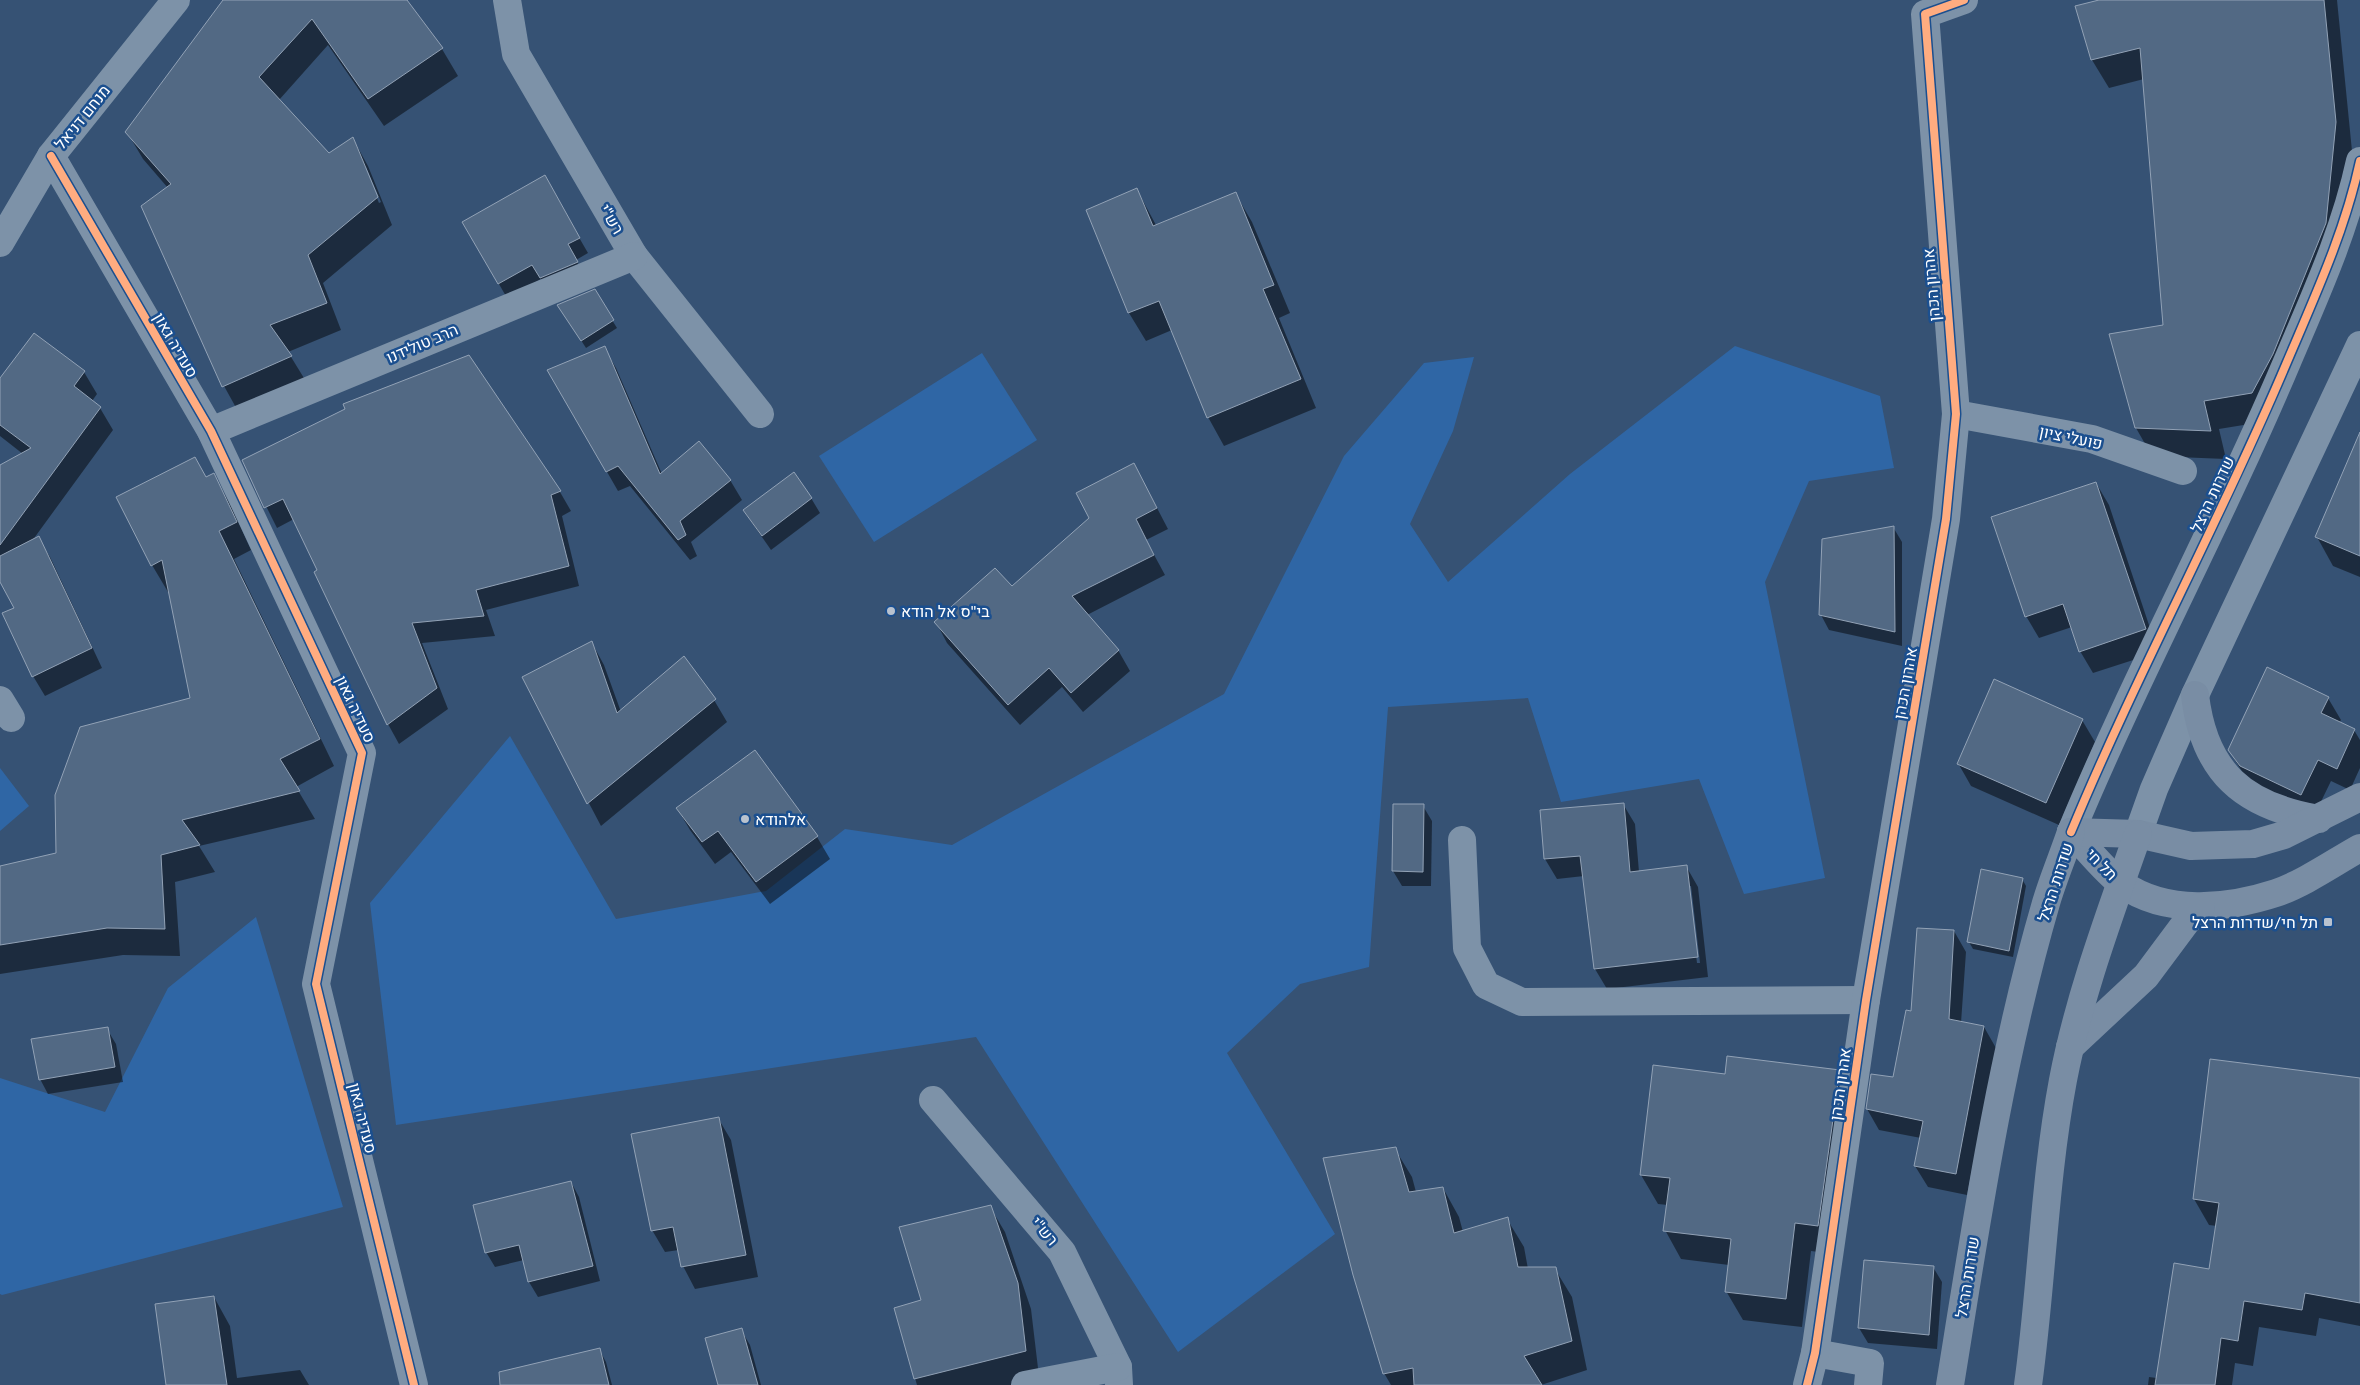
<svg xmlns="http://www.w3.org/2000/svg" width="2360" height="1385" font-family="Lato,Heebo,sans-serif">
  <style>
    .green { fill: #2f66a5 }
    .shadow { fill: #0007; fill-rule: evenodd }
    .building { fill: #526984; stroke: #92a2b6 }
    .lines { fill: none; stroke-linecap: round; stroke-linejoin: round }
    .minor { stroke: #7d92a8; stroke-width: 28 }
    .tertiary { stroke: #7d92a8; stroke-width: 28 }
    .secondary { stroke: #798da4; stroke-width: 28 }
    .cycleway-casing { stroke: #1b4f8f; stroke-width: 11 }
    .cycleway { stroke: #ffac80; stroke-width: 8 }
    .poi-dot { fill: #b9c2ce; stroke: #1b4f8f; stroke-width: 2 }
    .labels { text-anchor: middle; stroke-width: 5; stroke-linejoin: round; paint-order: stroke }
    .street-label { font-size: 16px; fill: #fff; stroke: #1b4f8f }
    .poi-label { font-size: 16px; fill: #fff; stroke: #1b4f8f; text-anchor: start }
  </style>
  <rect width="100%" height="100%" fill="#365274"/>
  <g class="green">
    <path d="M 1735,346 L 1880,396 L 1894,468 L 1809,481 L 1765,582 L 1825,878 L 1744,894 L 1699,779 L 1561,802 L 1528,698 L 1388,707 L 1369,967 L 1300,984 L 1227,1053 L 1335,1234 L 1178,1352 L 976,1037 L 396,1125 L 370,903 L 510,736 L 616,919 L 766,891 L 845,829 L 952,845 L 1224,694 L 1344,456 L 1424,363 L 1474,357 L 1453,431 L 1410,524 L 1448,582 L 1570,474 Z"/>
    <path d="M 982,353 L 1037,440 L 874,542 L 819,456 Z"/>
    <path d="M 0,768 L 29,806 L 0,831 Z"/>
    <path d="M 256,917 L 343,1207 L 2,1295 L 0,1294 L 0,1078 L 105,1112 L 168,988 Z"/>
  </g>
  <g class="shadow">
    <path d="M 225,0 L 405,0 L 442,49 L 458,76 L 384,126 L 328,45 L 279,100 L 329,155 L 353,139 L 368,166 L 392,225 L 323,283 L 341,330 L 288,352 L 307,383 L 239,413 L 224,386 L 168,188 L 143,159 L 127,132 ZM 364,167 L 366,167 L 381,202 L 379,203 Z"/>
    <path d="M 2104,0 L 2337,0 L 2352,151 L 2268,421 L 2219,429 L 2226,459 L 2152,456 L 2136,428 L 2164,326 L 2144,79 L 2109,88 L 2092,60 L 2077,7 Z"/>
    <path d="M 544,177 L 588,253 L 576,260 L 586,277 L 550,292 L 541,279 L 507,298 L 464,223 Z"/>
    <path d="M 1137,190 L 1156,225 L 1235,193 L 1252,222 L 1290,313 L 1279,318 L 1316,408 L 1224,446 L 1208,417 L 1172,330 L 1146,341 L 1129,313 L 1088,210 Z"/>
    <path d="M 594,291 L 617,328 L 586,348 L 563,312 Z"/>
    <path d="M 604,348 L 616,368 L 662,474 L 730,480 L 742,500 L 691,542 L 697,556 L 690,560 L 630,486 L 618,491 L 549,371 Z"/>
    <path d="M 84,372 L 97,394 L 92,401 L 100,408 L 113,430 L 32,541 L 38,538 L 50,557 L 102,668 L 45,696 L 33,676 L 16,608 L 0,579 L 0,466 L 23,454 L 0,436 L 0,381 Z"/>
    <path d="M 2360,435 L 2360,577 L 2333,566 L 2317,537 Z"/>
    <path d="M 243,460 L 560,492 L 571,511 L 562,516 L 579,586 L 486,610 L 495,636 L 422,643 L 448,709 L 399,744 L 388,724 L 294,519 L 277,528 Z"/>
    <path d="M 213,475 L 229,502 L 251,550 L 234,559 L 334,766 L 296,787 L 315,819 L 199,846 L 215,872 L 175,882 L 180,956 L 123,955 L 0,974 L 0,867 L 57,854 L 191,698 L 170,591 L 168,592 L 152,565 L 206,478 Z"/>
    <path d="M 2096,483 L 2109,505 L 2158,652 L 2093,673 L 2080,651 L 2072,627 L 2039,638 L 2026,616 Z"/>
    <path d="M 1145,485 L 1168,529 L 1146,540 L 1165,575 L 1087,615 L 1118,650 L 1130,671 L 1083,712 L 1062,687 L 1020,725 L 947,643 L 936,622 L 1012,588 Z"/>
    <path d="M 811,498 L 820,513 L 771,550 L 744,511 Z"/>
    <path d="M 1893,527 L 1902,542 L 1902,646 L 1829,630 L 1821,615 Z"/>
    <path d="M 592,643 L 604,665 L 621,712 L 714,700 L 727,722 L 601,826 L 523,678 Z"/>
    <path d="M 2328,698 L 2341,720 L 2339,723 L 2354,730 L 2360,740 L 2360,768 L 2350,790 L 2331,781 L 2314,816 L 2246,778 L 2229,750 Z"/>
    <path d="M 2082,720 L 2095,742 L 2059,825 L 1971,786 L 1958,763 Z"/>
    <path d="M 754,751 L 817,837 L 830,859 L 770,904 L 731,852 L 715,864 L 690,830 L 677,808 Z"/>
    <path d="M 1623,804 L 1635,824 L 1639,872 L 1686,866 L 1698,887 L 1708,977 L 1607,989 L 1595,969 L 1584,876 L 1557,879 L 1545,859 ZM 1688,886 L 1691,886 L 1700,963 L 1697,963 Z"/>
    <path d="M 1423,806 L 1432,821 L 1431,886 L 1402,886 L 1393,871 Z"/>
    <path d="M 2022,879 L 2026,886 L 2013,957 L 1973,949 L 1969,942 Z"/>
    <path d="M 1954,931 L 1966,952 L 1961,1023 L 1984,1027 L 1996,1048 L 1967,1195 L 1928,1187 L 1915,1166 L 1921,1138 L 1879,1130 L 1867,1109 L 1894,1078 L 1912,1013 Z"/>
    <path d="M 107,1029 L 116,1044 L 123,1082 L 48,1094 L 40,1079 Z"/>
    <path d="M 1839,1071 L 1856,1100 L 1834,1254 L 1811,1251 L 1802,1327 L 1743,1320 L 1726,1291 L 1729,1265 L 1681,1259 L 1665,1230 L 1668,1205 L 1658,1204 L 1641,1175 L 1726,1076 Z"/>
    <path d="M 2360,1079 L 2360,1326 L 2319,1318 L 2316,1336 L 2259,1327 L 2253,1366 L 2235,1363 L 2232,1385 L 2148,1385 L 2149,1377 L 2157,1378 L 2210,1271 L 2217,1226 L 2209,1225 L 2194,1199 Z"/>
    <path d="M 718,1118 L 731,1140 L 758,1277 L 695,1289 L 683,1266 L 679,1250 L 665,1252 L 652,1230 Z"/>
    <path d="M 1395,1149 L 1412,1177 L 1416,1192 L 1443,1188 L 1459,1217 L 1463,1232 L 1507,1219 L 1524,1247 L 1528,1269 L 1555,1269 L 1572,1297 L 1587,1370 L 1541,1385 L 1391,1385 L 1384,1373 Z"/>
    <path d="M 571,1182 L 579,1197 L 600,1281 L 538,1297 L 529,1282 L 524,1260 L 495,1267 L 486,1252 Z"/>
    <path d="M 990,1207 L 1005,1232 L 1031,1309 L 1040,1385 L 917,1385 L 895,1308 L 922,1301 Z"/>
    <path d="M 1933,1267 L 1942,1282 L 1937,1349 L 1868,1343 L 1859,1328 Z"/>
    <path d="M 214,1297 L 230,1326 L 237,1378 L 300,1370 L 309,1385 L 168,1385 Z"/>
    <path d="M 741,1330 L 750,1345 L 761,1385 L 719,1385 Z"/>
    <path d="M 599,1349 L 606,1362 L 612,1385 L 537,1385 Z"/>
  </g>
  <g class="building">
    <path d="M 223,0 L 407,0 L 443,48 L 368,99 L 312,19 L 259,77 L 329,153 L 353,137 L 378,197 L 308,255 L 327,303 L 270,325 L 292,356 L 222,387 L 141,206 L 171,184 L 125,132 Z"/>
    <path d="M 2099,0 L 2324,0 L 2336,122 L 2326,223 L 2273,354 L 2252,393 L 2204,401 L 2211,431 L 2135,428 L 2109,334 L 2163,325 L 2140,48 L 2091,60 L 2075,6 Z"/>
    <path d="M 545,175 L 580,238 L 568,244 L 578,262 L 540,278 L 532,265 L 498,284 L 462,222 Z"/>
    <path d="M 1137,188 L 1153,226 L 1236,192 L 1274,285 L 1263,289 L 1301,379 L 1207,418 L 1159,301 L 1128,313 L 1086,210 Z"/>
    <path d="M 595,289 L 614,320 L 581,341 L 557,305 Z"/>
    <path d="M 34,333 L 85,371 L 74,386 L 101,407 L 0,545 L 0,465 L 31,448 L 0,425 L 0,378 Z"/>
    <path d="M 605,346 L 660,474 L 699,441 L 731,480 L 680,521 L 686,535 L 678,540 L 618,466 L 606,472 L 547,370 Z"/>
    <path d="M 469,355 L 561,491 L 551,495 L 569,566 L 476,590 L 484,616 L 412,623 L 437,688 L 387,725 L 314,572 L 317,570 L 283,499 L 264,508 L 242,460 L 345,409 L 343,404 Z"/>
    <path d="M 2360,432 L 2360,556 L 2315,537 Z"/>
    <path d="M 195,457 L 206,477 L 214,473 L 237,522 L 219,531 L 320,739 L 280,759 L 300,791 L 182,820 L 200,845 L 161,855 L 165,929 L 107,928 L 0,945 L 0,866 L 56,853 L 55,795 L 80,727 L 190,698 L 162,560 L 151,566 L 116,497 Z"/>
    <path d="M 1134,463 L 1157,508 L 1136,519 L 1154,555 L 1072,596 L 1119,650 L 1071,693 L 1049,668 L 1008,705 L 934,622 L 995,568 L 1012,586 L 1089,518 L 1076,493 Z"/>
    <path d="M 794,472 L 812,498 L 762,536 L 743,510 Z"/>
    <path d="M 2096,482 L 2146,629 L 2079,652 L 2063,604 L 2025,617 L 1991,517 Z"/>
    <path d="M 1894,526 L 1895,632 L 1819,615 L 1822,539 Z"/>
    <path d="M 39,536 L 92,648 L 32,677 L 2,613 L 14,608 L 0,582 L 0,556 Z"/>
    <path d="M 592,641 L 617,713 L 684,656 L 716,699 L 587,804 L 522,677 Z"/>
    <path d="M 2267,667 L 2329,697 L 2321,713 L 2355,729 L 2337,769 L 2318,760 L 2301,795 L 2240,766 L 2228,750 Z"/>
    <path d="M 1994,679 L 2083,719 L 2046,803 L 1957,764 Z"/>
    <path d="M 755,750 L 818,836 L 756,882 L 718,831 L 702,842 L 676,808 Z"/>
    <path d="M 1624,803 L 1630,872 L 1687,865 L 1698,957 L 1594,969 L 1580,856 L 1544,859 L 1540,810 Z"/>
    <path d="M 1393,804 L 1424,804 L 1423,872 L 1392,871 Z"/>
    <path d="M 1981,869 L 2023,878 L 2009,951 L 1967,942 Z"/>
    <path d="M 1917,928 L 1954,930 L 1949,1019 L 1984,1026 L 1956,1174 L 1914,1166 L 1923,1121 L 1866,1109 L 1871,1074 L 1893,1077 L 1906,1010 L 1911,1011 Z"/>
    <path d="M 108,1027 L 115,1067 L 39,1080 L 31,1039 Z"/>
    <path d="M 1727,1056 L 1840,1070 L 1818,1226 L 1795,1223 L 1786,1299 L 1725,1292 L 1731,1239 L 1663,1231 L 1670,1178 L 1640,1175 L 1653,1065 L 1725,1074 Z"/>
    <path d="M 2210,1059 L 2360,1078 L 2360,1303 L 2305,1293 L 2302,1310 L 2244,1301 L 2238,1341 L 2221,1338 L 2215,1385 L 2155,1385 L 2174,1263 L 2209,1269 L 2219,1203 L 2193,1199 Z"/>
    <path d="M 719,1117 L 746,1255 L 681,1267 L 673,1227 L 651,1231 L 631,1134 Z"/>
    <path d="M 1396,1147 L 1409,1192 L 1443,1187 L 1454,1233 L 1508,1217 L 1518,1267 L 1556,1267 L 1572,1341 L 1524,1356 L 1542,1385 L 1414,1385 L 1413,1368 L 1383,1374 L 1353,1275 L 1323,1158 Z"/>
    <path d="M 571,1181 L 593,1266 L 528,1282 L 519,1245 L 485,1253 L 473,1205 Z"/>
    <path d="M 991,1205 L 1018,1283 L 1026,1351 L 914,1379 L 894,1308 L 921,1300 L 899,1227 Z"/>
    <path d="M 1864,1260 L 1934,1266 L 1929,1335 L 1858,1328 Z"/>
    <path d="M 214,1296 L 227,1385 L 166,1385 L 155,1304 Z"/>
    <path d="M 742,1328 L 758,1385 L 718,1385 L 705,1338 Z"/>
    <path d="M 600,1348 L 609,1385 L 500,1385 L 499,1372 Z"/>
  </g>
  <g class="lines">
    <g class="minor">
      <path d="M 507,0 L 516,54 L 634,256 L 760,414"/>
      <path d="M 51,156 L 211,431 L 362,753 L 316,984 L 414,1385"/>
      <path d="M 1956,414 L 2092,439 L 2183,471"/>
      <path d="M 211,431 L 634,256"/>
      <path d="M 0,700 L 11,718"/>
      <path d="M 1462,840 L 1467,948 L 1486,985 L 1522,1002 L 1866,1000"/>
      <path d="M 933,1100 L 1062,1252 L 1118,1367 L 1119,1385"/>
      <path d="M 1815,1353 L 1870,1363 L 1868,1385"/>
      <path d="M 1025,1385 L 1118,1367"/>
      <path d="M 1807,1385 L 1815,1353 L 1866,1000 L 1946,519 L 1956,414 L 1925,14 L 1964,0"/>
    </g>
    <g class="tertiary">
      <path d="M 0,243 L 51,156 L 176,0"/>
      <path d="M 2071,832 C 2137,673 2220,521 2287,362 C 2315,296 2345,231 2360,161"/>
      <path d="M 2138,834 L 2154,789 L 2195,695 L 2360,345"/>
    </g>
    <g class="secondary">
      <path d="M 2195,695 C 2204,772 2243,806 2319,819"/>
      <path d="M 2071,832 C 2086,847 2106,873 2122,884 C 2166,915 2227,909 2276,893 C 2305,883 2333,863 2360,848"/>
      <path d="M 2071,832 L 2138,834 L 2191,846 L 2253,844 L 2284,835 L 2360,797"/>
      <path d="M 2070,1047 L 2146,976 L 2187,921 L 2201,907"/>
      <path d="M 1950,1385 C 1976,1224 2000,1061 2046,903 C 2053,879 2063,856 2071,832"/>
      <path d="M 2028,1385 C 2042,1284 2044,1181 2063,1080 C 2079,996 2110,914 2138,834"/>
    </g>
    <defs>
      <g id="cycleway">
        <path d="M 51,156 L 211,431 L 362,753 L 316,984 L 414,1385"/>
        <path d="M 2071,832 C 2137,673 2220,521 2287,362 C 2315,296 2345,231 2360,161"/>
        <path d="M 1807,1385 L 1815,1353 L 1866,1000 L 1946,519 L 1956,414 L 1925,14 L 1964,0"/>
      </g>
    </defs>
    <use href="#cycleway" class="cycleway-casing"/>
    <use href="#cycleway" class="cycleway"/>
  </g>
  <g class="poi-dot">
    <circle cx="891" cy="611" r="5"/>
    <circle cx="745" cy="819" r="5"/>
    <rect x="2323" y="917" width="10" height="10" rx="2.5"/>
  </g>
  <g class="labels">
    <g class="street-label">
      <text transform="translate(82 117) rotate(-51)" y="6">מנחם דניאל</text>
      <text transform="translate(612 219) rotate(60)" y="6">רש"י</text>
      <text transform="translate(1931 285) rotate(-95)" y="6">אהרון הכהן</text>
      <text transform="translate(422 343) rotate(-23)" y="6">הרב טולידנו</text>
      <text transform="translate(176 345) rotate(60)" y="6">סעדיה גאון</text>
      <text transform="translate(2071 437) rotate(12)" y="6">פועלי ציון</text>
      <text transform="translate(2212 494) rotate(-65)" y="6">שדרות הרצל</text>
      <text transform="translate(1905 683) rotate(-80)" y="6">אהרון הכהן</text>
      <text transform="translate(356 709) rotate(65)" y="6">סעדיה גאון</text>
      <text transform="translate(2102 864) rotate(46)" y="6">תל חי</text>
      <text transform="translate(2055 882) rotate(-72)" y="6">שדרות הרצל</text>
      <text transform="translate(1840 1084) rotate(-82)" y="6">אהרון הכהן</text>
      <text transform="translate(363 1118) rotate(76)" y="6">סעדיה גאון</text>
      <text transform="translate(1045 1231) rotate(50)" y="6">רש"י</text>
      <text transform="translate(1967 1277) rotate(-81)" y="6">שדרות הרצל</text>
    </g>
    <g class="poi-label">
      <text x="901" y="617">בי"ס אל הודא</text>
      <text x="755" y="825">אלהודא</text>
      <text x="2318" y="928" text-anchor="end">תל חי/שדרות הרצל</text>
    </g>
  </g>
</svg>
